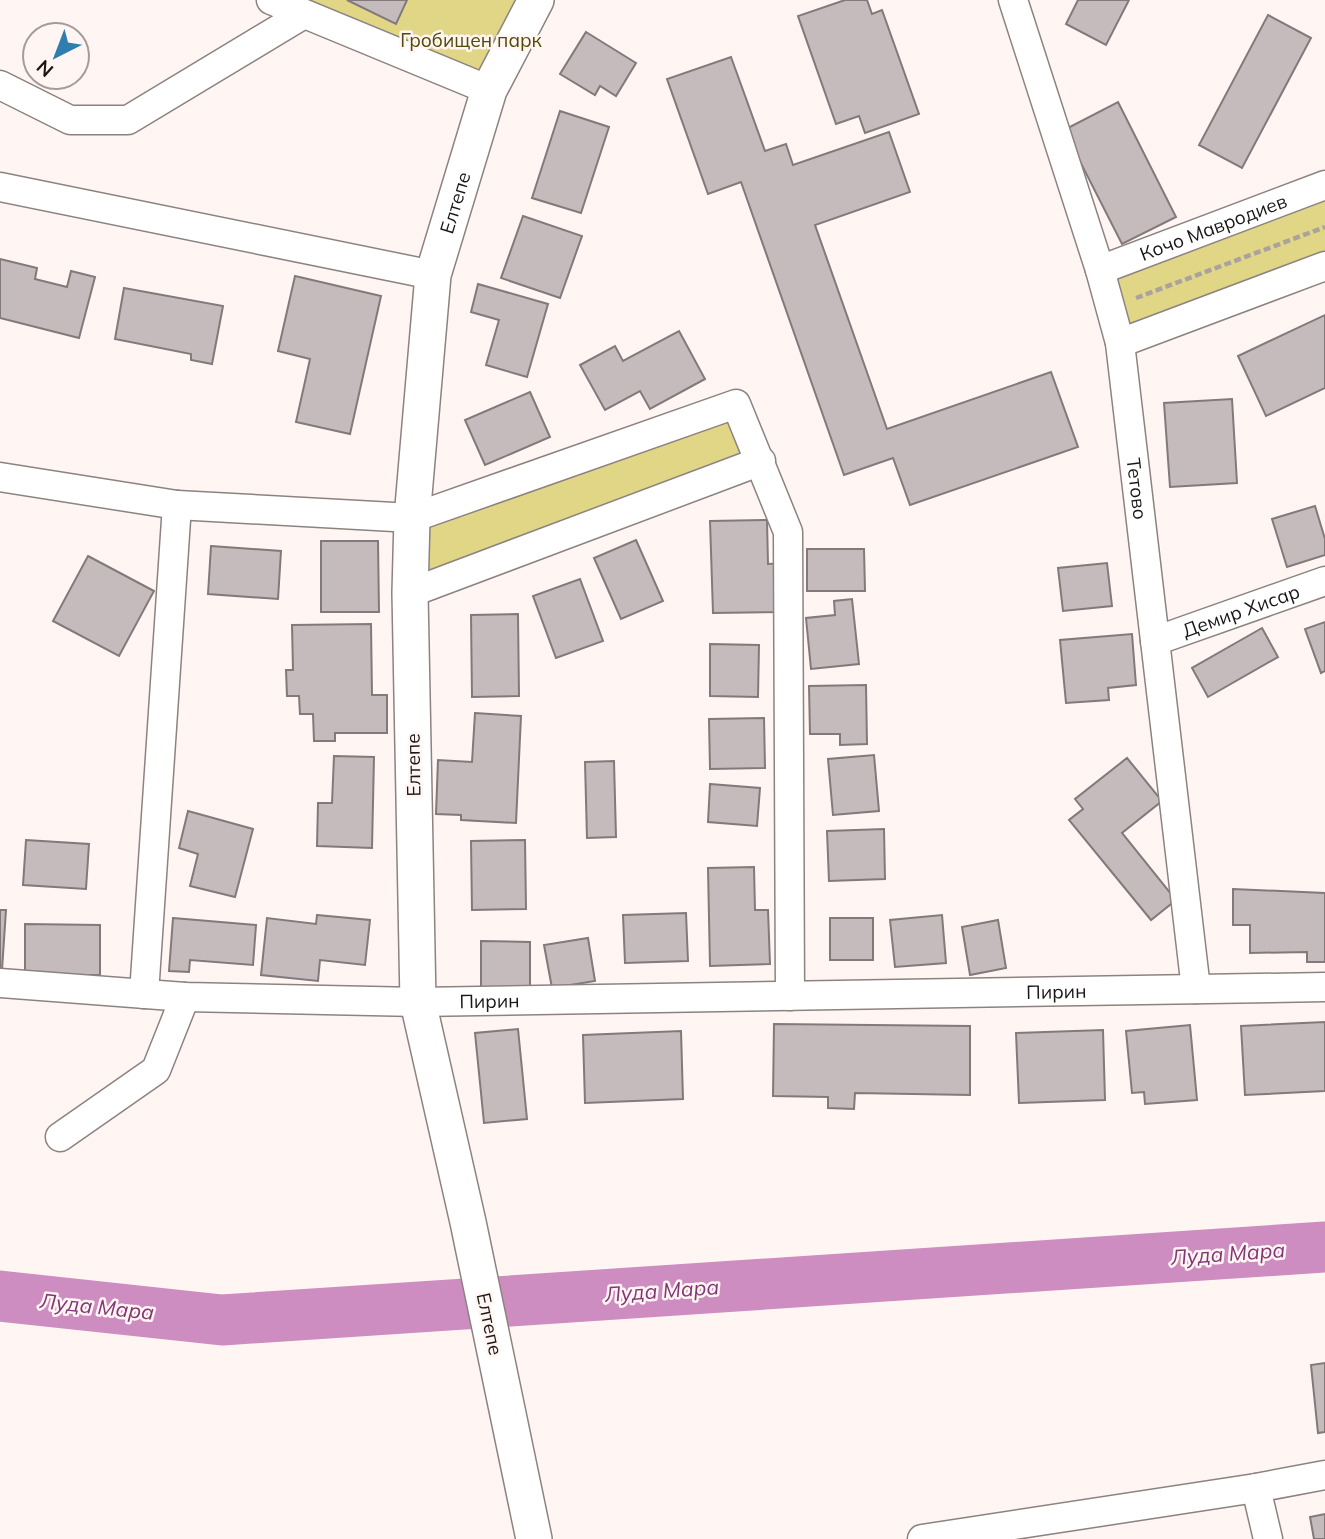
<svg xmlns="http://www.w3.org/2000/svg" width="1325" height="1539" font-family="Mulish,sans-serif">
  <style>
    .green { fill: #e1d586 }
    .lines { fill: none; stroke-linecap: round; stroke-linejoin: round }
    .river { stroke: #ce8dc0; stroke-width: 51 }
    .building { fill: #c5bbbd; stroke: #82797b; stroke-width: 2 }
    .minor-casing { stroke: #8c8380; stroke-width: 31 }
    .major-casing { stroke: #8c8380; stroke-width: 38 }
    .path { stroke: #a9a29f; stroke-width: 4.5; stroke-dasharray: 7 3.5; stroke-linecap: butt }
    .minor { stroke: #fff; stroke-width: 28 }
    .major { stroke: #fff; stroke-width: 35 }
    .labels { text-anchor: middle; stroke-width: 5; stroke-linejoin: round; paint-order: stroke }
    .park-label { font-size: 19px; fill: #524a09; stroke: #fff5f2 }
    .street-label { font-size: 19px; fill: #191615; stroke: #fff5f2 }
    .water-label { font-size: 21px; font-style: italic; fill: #823675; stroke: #fff5f2 }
  </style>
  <rect width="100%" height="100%" fill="#fff5f2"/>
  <g class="green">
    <path d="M 271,0 L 536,0 L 489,90 Z"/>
    <path d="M 1325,185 L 1325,266 L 1120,343 L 1100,270 Z"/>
    <path d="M 736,404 L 761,461 L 410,593 L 412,518 Z"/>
  </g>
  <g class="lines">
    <path class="river" d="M 0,1296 L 222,1320 L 1325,1247"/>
  </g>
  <g class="building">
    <path d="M 347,0 L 407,0 L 396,24 Z"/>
    <path d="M 845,0 L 867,0 L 872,14 L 882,10 L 919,114 L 865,133 L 859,116 L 836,124 L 798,16 Z"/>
    <path d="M 1078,0 L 1129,0 L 1106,45 L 1066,24 Z"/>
    <path d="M 1268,15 L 1311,38 L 1242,168 L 1199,145 Z"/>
    <path d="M 586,32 L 636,63 L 616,96 L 600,86 L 595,95 L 560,74 Z"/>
    <path d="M 731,57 L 765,151 L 786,144 L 793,165 L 889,132 L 910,192 L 815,225 L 887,429 L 1051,372 L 1078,447 L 910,505 L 893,458 L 844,475 L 741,182 L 708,194 L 667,79 Z"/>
    <path d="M 1118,102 L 1176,217 L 1122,244 L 1064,130 Z"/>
    <path d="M 560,111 L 609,127 L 581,213 L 532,198 Z"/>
    <path d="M 523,216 L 582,236 L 560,298 L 501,278 Z"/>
    <path d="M 0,259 L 37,268 L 35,279 L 67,287 L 71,271 L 95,277 L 79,338 L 0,318 Z"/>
    <path d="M 295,276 L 381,296 L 350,434 L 296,422 L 310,359 L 278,351 Z"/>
    <path d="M 478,284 L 548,304 L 527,377 L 486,365 L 499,320 L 471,312 Z"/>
    <path d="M 124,288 L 223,306 L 212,364 L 191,360 L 191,354 L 115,339 Z"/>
    <path d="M 1325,315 L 1325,388 L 1266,416 L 1238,356 Z"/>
    <path d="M 679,331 L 705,379 L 650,409 L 640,391 L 605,410 L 580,365 L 615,346 L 623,361 Z"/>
    <path d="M 530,392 L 550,437 L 485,465 L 465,420 Z"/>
    <path d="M 1232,399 L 1237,483 L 1170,487 L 1164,403 Z"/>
    <path d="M 1315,506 L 1325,539 L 1325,555 L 1287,567 L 1272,519 Z"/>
    <path d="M 767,520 L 768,564 L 785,563 L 787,612 L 713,613 L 710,521 Z"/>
    <path d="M 636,540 L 663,601 L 621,619 L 594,558 Z"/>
    <path d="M 321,541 L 378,541 L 379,612 L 321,612 Z"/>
    <path d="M 211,546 L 281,551 L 278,599 L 208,594 Z"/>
    <path d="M 807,549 L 864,549 L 865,591 L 807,591 Z"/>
    <path d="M 88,556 L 154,591 L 119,656 L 53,621 Z"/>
    <path d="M 1107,563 L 1112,606 L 1063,611 L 1058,568 Z"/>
    <path d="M 580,579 L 603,641 L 556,658 L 533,596 Z"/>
    <path d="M 852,599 L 859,664 L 811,669 L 806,618 L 835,615 L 834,601 Z"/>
    <path d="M 518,614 L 519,696 L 472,697 L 471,615 Z"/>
    <path d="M 1325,622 L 1325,671 L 1321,673 L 1305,629 Z"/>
    <path d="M 371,624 L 372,695 L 387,695 L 387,733 L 335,733 L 335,741 L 314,741 L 313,714 L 300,714 L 299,696 L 287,696 L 286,670 L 293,670 L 292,625 Z"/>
    <path d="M 1262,628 L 1278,657 L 1208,697 L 1192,668 Z"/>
    <path d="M 1132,634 L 1136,685 L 1108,688 L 1109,700 L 1066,703 L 1060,640 Z"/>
    <path d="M 710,644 L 759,645 L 758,697 L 710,696 Z"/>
    <path d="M 866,685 L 867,744 L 840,745 L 840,734 L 810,734 L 809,686 Z"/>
    <path d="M 475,713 L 521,716 L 516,823 L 461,820 L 461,815 L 436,814 L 438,760 L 472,762 Z"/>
    <path d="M 764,718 L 765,768 L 710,769 L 709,719 Z"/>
    <path d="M 874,755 L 879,811 L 833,815 L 828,759 Z"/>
    <path d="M 334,756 L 374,757 L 372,848 L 317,846 L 318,803 L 332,803 Z"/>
    <path d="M 1127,758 L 1162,801 L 1122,833 L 1176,900 L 1151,920 L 1069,820 L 1083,809 L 1075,799 Z"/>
    <path d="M 614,761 L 616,837 L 587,838 L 585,762 Z"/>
    <path d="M 710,784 L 760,788 L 757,826 L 708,822 Z"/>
    <path d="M 188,811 L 253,829 L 235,897 L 190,886 L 198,854 L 179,848 Z"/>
    <path d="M 884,829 L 885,879 L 829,881 L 827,831 Z"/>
    <path d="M 26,840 L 89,844 L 86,889 L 23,885 Z"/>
    <path d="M 525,840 L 526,909 L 472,910 L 471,841 Z"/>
    <path d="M 754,867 L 755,910 L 768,910 L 770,964 L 710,966 L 708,868 Z"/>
    <path d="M 1233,889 L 1325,893 L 1325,962 L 1307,962 L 1307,952 L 1250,953 L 1250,925 L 1233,925 Z"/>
    <path d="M 0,910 L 6,910 L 2,970 L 0,970 Z"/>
    <path d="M 686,913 L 688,961 L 625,963 L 623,915 Z"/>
    <path d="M 317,915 L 370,920 L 365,965 L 320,960 L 318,981 L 261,975 L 267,918 L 316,924 Z"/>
    <path d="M 942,915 L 946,963 L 895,967 L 890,920 Z"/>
    <path d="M 173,918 L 256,925 L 253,965 L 190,960 L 189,972 L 169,971 Z"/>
    <rect x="830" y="918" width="43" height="42"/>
    <path d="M 998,920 L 1006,968 L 970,975 L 962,927 Z"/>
    <path d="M 25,924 L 100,925 L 100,975 L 25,975 Z"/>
    <path d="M 588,938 L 595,981 L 552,988 L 544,945 Z"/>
    <path d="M 481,941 L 530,942 L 530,988 L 481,988 Z"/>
    <path d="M 1325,1022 L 1325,1091 L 1245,1095 L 1241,1026 Z"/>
    <path d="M 774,1024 L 970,1026 L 970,1095 L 855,1093 L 854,1109 L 828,1108 L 828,1097 L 773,1096 Z"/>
    <path d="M 1190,1025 L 1197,1100 L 1145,1104 L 1144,1092 L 1132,1093 L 1126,1031 Z"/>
    <path d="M 518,1029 L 527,1119 L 484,1123 L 475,1033 Z"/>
    <path d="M 1103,1030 L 1105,1100 L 1019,1103 L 1016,1033 Z"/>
    <path d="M 681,1031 L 683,1099 L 585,1103 L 583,1035 Z"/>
    <path d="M 1325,1363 L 1325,1432 L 1318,1433 L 1311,1365 Z"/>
    <path d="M 1325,1514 L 1325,1539 L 1314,1539 L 1310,1517 Z"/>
  </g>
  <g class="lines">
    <defs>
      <g id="minor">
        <path d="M 271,0 L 489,90"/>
        <path id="s1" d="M 1013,0 L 1100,270 L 1120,343 L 1196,989"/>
        <path d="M 0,85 L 70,120 L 128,120 L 304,14"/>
        <path d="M 0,187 L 433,275"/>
        <path id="s2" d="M 1100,270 L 1325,185"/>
        <path d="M 1120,343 L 1325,266"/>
        <path d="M 0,477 L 177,505 L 412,518 L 736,404 L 788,532 L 790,996"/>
        <path d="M 410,593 L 761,461"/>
        <path id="s3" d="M 1155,641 L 1325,581"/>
        <path id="s4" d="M 0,983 L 185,997 L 418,1002 L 1325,987"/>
        <path d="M 144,994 L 177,505"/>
        <path d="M 60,1137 L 156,1070 L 185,997"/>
        <path d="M 1256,1488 L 1268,1539"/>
        <path d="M 922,1539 L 1256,1488 L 1325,1475"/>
      </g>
      <g id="major">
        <path id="s5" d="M 534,1539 L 468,1222 L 418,1002 L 410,593 L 412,518 L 433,275 L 489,90 L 536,0"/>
      </g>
    </defs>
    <use href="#minor" class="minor-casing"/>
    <use href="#major" class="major-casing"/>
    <path class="path" d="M 1136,298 L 1325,227"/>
    <use href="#minor" class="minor"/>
    <use href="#major" class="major"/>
  </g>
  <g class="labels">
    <g class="park-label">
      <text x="471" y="47">Гробищен парк</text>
    </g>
    <g class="street-label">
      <text dy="7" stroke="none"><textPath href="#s5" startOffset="1353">Елтепе</textPath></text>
      <text dy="7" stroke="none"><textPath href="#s2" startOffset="121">Кочо Мавродиев</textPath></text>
      <text dy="7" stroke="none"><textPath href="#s1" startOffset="506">Тетово</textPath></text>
      <text dy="7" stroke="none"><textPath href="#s3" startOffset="91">Демир Хисар</textPath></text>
      <text transform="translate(413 765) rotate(-91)" y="7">Елтепе</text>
      <text dy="7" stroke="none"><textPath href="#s4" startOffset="1057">Пирин</textPath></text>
      <text dy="7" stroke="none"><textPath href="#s4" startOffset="490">Пирин</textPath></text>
      <text transform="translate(490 1324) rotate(78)" y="7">Елтепе</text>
    </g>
    <g class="water-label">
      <text transform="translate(1228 1254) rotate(-4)" y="7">Луда Мара</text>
      <text transform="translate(662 1291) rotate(-4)" y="7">Луда Мара</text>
      <text transform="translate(97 1307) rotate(6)" y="7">Луда Мара</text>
    </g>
  </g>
  <g transform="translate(56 56) rotate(222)"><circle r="33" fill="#fff5f2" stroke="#a39c9a" stroke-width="2"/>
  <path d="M0-5L12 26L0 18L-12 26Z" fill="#2e7eb0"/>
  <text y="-10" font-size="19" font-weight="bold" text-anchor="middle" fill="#191615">N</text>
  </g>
</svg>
